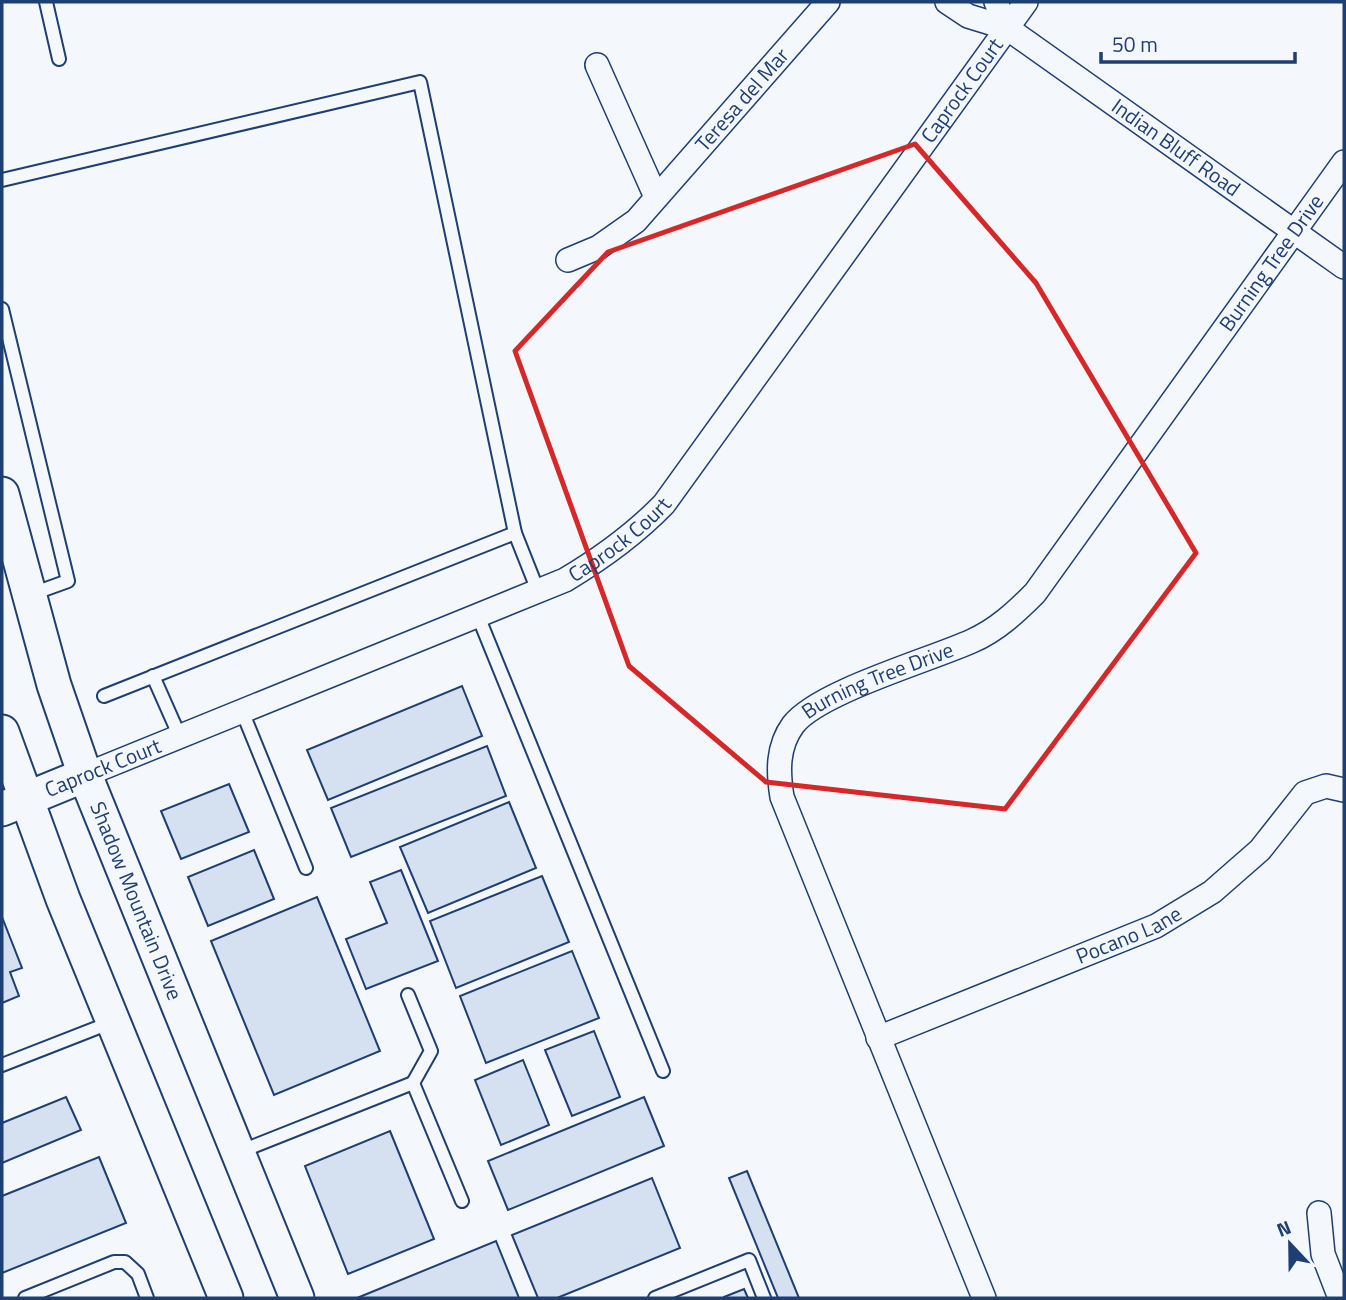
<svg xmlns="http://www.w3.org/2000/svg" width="1346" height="1300" font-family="'Titillium Web',sans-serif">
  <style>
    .building { fill: #d5e0f0; stroke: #1d3f73; stroke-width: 2 }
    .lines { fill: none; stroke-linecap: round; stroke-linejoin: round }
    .lane-casing { stroke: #1d3f73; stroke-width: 16 }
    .street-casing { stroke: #1d3f73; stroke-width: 26 }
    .secondary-casing { stroke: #1d3f73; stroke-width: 37 }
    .lane { stroke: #f4f7fb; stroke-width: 12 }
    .street { stroke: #f4f7fb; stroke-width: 23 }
    .secondary { stroke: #f4f7fb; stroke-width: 33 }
    .marked { fill: none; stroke: #d62828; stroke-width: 5; stroke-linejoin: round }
    .labels { text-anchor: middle; stroke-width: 5; stroke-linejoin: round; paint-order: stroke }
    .street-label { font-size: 21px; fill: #1d3f73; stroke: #f4f7fb }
  </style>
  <rect width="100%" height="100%" fill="#f4f7fb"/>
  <g class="building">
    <path d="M 462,686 L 482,736 L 328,800 L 307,750 Z"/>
    <path d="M 487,746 L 506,796 L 351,857 L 331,808 Z"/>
    <path d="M 229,784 L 249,832 L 181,859 L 161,811 Z"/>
    <path d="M 509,802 L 536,868 L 428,913 L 400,847 Z"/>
    <path d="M 254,850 L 274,899 L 208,926 L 188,877 Z"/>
    <path d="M 401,870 L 438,961 L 366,989 L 346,939 L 387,923 L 370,882 Z"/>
    <path d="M 542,876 L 569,942 L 456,988 L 430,921 Z"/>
    <path d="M 317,897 L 380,1051 L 274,1095 L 211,941 Z"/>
    <path d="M 2,917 L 22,968 L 10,972 L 19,996 L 2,1003 Z"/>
    <path d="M 572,951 L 599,1018 L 486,1063 L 460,996 Z"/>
    <path d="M 594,1031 L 620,1097 L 572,1116 L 545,1050 Z"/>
    <path d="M 523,1060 L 549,1125 L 501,1145 L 475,1080 Z"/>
    <path d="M 66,1097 L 81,1130 L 2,1163 L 2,1123 Z"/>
    <path d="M 644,1097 L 664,1146 L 508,1210 L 488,1161 Z"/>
    <path d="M 390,1131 L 434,1239 L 348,1274 L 305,1166 Z"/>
    <path d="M 99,1157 L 126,1223 L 2,1273 L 2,1196 Z"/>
    <path d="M 747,1171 L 799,1298 L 778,1298 L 729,1178 Z"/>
    <path d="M 652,1178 L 680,1248 L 557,1298 L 538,1298 L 512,1235 Z"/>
    <path d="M 496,1241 L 519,1298 L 357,1298 Z"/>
    <path d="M 744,1289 L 748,1298 L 724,1298 L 724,1297 Z"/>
  </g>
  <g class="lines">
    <defs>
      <g id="lane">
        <path d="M 46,2 L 59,59"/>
        <path d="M 2,180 L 420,82 L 515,533 L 538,591"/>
        <path d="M 2,309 L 68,581 L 32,594"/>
        <path d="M 478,616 L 663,1071"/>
        <path d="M 153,676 L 180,737"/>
        <path d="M 104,696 L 515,533"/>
        <path d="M 242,711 L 306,868"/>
        <path d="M 408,995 L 431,1051 L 413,1083"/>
        <path d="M 2,1065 L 112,1022"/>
        <path d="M 239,1152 L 413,1083 L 462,1201"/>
        <path d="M 25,1298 L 114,1262 L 125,1262 L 138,1274 L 147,1298"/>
        <path d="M 655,1298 L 749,1260 L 764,1298"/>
      </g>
      <g id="street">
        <path id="s1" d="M 947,2 L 968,16 L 1007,28 L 1344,267"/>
        <path d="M 996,2 L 1007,28"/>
        <path d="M 597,65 L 656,197"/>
        <path id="s2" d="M 568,260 L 599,247 L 636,221 L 828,2"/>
        <path id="s3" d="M 85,775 L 565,580 C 602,558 634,535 664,504 L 1026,2"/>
        <path id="s4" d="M 878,1038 L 1156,926 L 1212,892 L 1260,850 L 1305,793 L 1326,786 L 1344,790"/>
        <path d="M 1319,1213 L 1323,1254 L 1340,1298"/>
        <path id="s5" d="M 984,1298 L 782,797 C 778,772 777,747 793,725 C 818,692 930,660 972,641 C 997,630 1016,612 1035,593 L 1344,162"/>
      </g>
      <g id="secondary">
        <path id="s6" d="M 2,494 L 54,685 L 85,775 L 297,1298"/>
        <path d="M 2,732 L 63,899 L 226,1298"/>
        <path d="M 2,809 L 85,775"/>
      </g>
    </defs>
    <use href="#lane" class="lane-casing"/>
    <use href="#street" class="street-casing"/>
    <use href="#secondary" class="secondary-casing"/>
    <use href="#lane" class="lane"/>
    <use href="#street" class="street"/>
    <use href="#secondary" class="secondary"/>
  </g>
  <path class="marked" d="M 915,144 L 1036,283 L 1196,553 L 1005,809 L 766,782 L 629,666 L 515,351 L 608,252 Z"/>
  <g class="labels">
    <g class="street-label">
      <text dy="7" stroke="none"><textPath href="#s3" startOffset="1153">Caprock Court</textPath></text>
      <text dy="7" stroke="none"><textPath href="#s2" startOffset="240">Teresa del Mar</textPath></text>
      <text dy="7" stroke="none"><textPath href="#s1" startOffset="273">Indian Bluff Road</textPath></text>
      <text dy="7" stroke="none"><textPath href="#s5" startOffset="1300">Burning Tree Drive</textPath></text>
      <text dy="7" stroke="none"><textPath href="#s3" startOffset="586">Caprock Court</textPath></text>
      <text dy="7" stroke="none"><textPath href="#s5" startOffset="712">Burning Tree Drive</textPath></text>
      <text transform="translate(103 768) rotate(-22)" y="7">Caprock Court</text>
      <text dy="7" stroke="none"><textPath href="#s6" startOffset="429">Shadow Mountain Drive</textPath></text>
      <text dy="7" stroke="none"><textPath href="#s4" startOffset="271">Pocano Lane</textPath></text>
    </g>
  </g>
  <rect width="1346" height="1300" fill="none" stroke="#1d3f73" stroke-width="7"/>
  <g transform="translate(1290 1244) rotate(338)" stroke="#f4f7fb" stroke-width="5" paint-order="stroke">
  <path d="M0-5L12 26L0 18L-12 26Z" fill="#1d3f73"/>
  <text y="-10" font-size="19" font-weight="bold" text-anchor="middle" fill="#1d3f73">N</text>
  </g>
  <path d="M1101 52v10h194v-10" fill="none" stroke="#1d3f73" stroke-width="3.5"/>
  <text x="1112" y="52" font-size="21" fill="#1d3f73" stroke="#f4f7fb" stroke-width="5" paint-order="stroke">50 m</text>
</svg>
